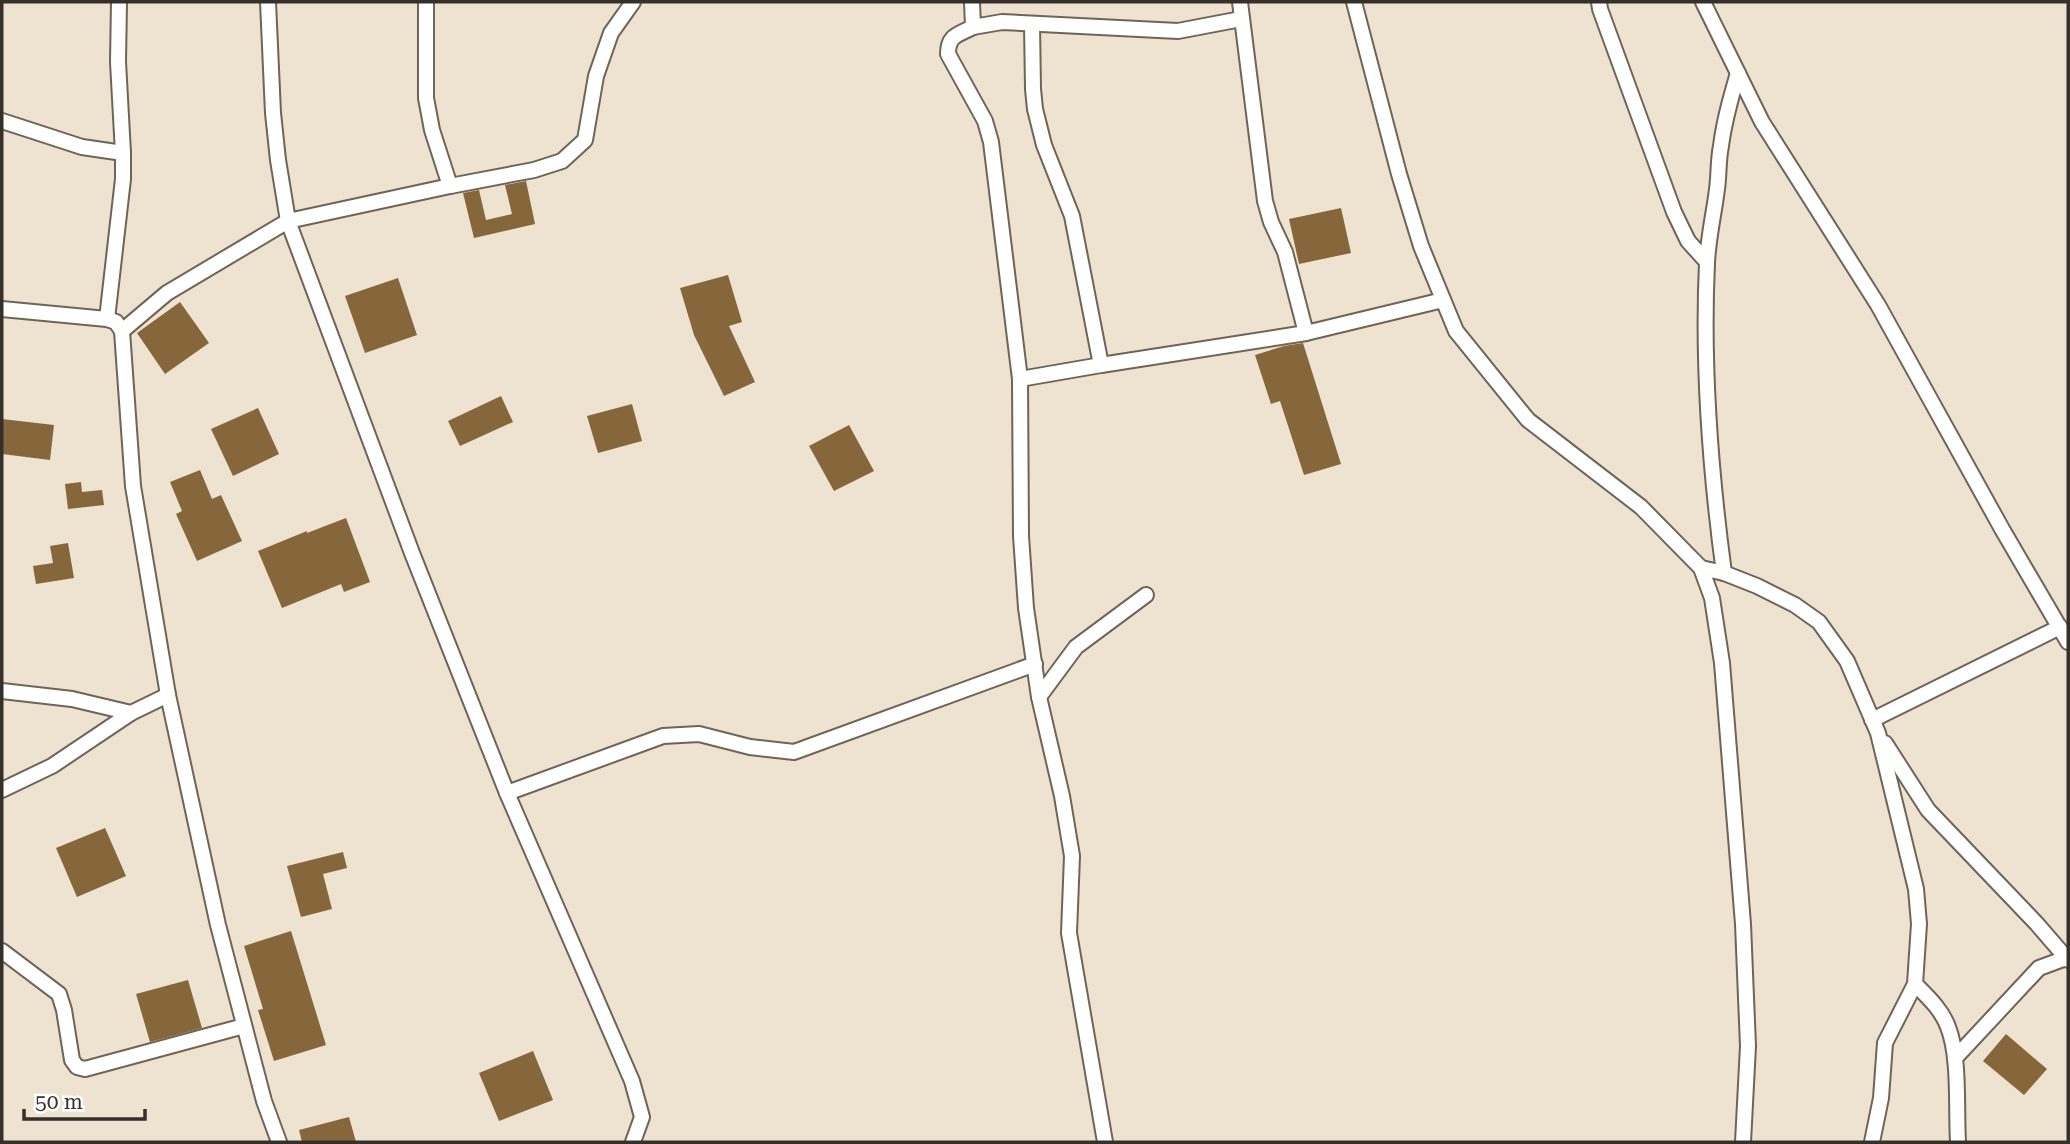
<svg xmlns="http://www.w3.org/2000/svg" width="2070" height="1144" font-family="'Roboto Serif',serif">
  <style>
    .building { fill: #86673b }
    .lines { fill: none; stroke-linecap: round; stroke-linejoin: round }
    .street-casing { stroke: #6f6455; stroke-width: 18 }
    .street { stroke: #fff; stroke-width: 14 }
  </style>
  <rect width="100%" height="100%" fill="#eee2d1"/>
  <g class="building">
    <path d="M 526,181 L 535,224 L 474,238 L 463,193 L 479,190 L 486,220 L 512,214 L 505,185 Z"/>
    <path d="M 1341,208 L 1351,253 L 1299,264 L 1289,219 Z"/>
    <path d="M 728,275 L 742,322 L 729,326 L 755,382 L 724,396 L 694,335 L 680,288 Z"/>
    <path d="M 398,278 L 417,335 L 365,353 L 345,296 Z"/>
    <path d="M 180,302 L 209,343 L 165,374 L 137,333 Z"/>
    <path d="M 1303,343 L 1341,464 L 1304,475 L 1280,401 L 1271,404 L 1255,355 L 1284,346 Z"/>
    <path d="M 501,396 L 513,422 L 460,446 L 448,421 Z"/>
    <path d="M 632,404 L 642,441 L 598,453 L 587,416 Z"/>
    <path d="M 258,408 L 279,454 L 233,476 L 211,429 Z"/>
    <path d="M 2,419 L 54,425 L 50,460 L 2,454 Z"/>
    <path d="M 849,425 L 874,471 L 834,491 L 809,446 Z"/>
    <path d="M 200,470 L 212,499 L 221,495 L 242,541 L 197,561 L 176,514 L 182,511 L 170,482 Z"/>
    <path d="M 81,482 L 82,492 L 102,490 L 104,505 L 68,509 L 65,484 Z"/>
    <path d="M 346,518 L 370,582 L 344,592 L 341,584 L 282,608 L 258,551 L 307,531 L 307,533 Z"/>
    <path d="M 68,543 L 74,578 L 36,584 L 33,566 L 53,563 L 50,546 Z"/>
    <path d="M 105,828 L 126,876 L 77,897 L 56,848 Z"/>
    <path d="M 343,852 L 347,868 L 323,874 L 332,909 L 301,917 L 287,866 Z"/>
    <path d="M 291,931 L 326,1045 L 274,1061 L 258,1010 L 263,1009 L 244,946 Z"/>
    <path d="M 188,980 L 202,1028 L 150,1042 L 136,994 Z"/>
    <path d="M 2006,1034 L 2047,1069 L 2024,1095 L 1983,1061 Z"/>
    <path d="M 533,1051 L 553,1100 L 499,1121 L 479,1073 Z"/>
    <path d="M 349,1117 L 356,1142 L 302,1142 L 299,1130 Z"/>
  </g>
  <g class="lines">
    <defs>
      <g id="street">
        <path d="M 119,2 L 118,62 L 123,153"/>
        <path d="M 268,2 L 273,113 L 278,160 L 288,221 L 412,553 L 507,793 L 632,1081 L 642,1117 L 633,1142"/>
        <path d="M 426,2 L 426,98 L 432,130 L 450,186"/>
        <path d="M 972,2 L 973,27 L 1002,22 L 1178,31 L 1241,19"/>
        <path d="M 1240,2 L 1265,201 L 1271,222 L 1285,252 L 1306,333 L 1443,300"/>
        <path d="M 1354,2 L 1399,174 L 1421,246 L 1456,331 L 1528,420 L 1641,507 L 1701,568 L 1712,598 L 1722,663 L 1743,924 L 1748,1046 L 1743,1142"/>
        <path d="M 1599,2 L 1600,9 L 1674,212 L 1688,241 L 1707,262"/>
        <path d="M 1703,2 L 1762,122 L 1878,305 L 2002,529 L 2068,642"/>
        <path d="M 1032,24 L 1033,89 L 1035,109 L 1044,145 L 1072,216 L 1101,365 L 1306,333"/>
        <path d="M 973,27 C 958,35 948,35 948,54 L 985,121 L 991,142 L 1020,379 L 1021,536 L 1026,608 L 1039,697 L 1062,796 L 1072,856 L 1069,933 L 1105,1142"/>
        <path d="M 2,121 L 82,147 L 123,153 L 123,179 L 107,319"/>
        <path d="M 2,309 L 107,319 L 116,322 L 122,331 L 133,486 L 168,695 L 218,925 L 264,1101 L 279,1142"/>
        <path d="M 122,331 L 167,293 L 288,221 L 450,186 L 534,170 L 562,161 L 585,140 L 596,76 L 611,33 L 633,2"/>
        <path d="M 1020,379 L 1101,365"/>
        <path d="M 1701,568 L 1724,573 L 1757,586 L 1795,605 L 1819,622 L 1847,661 L 1878,733 L 1916,889 L 1919,924 L 1915,984 L 1885,1043 L 1881,1098 L 1872,1142"/>
        <path d="M 1724,573 C 1710,469 1702,368 1707,263 C 1708,238 1714,214 1717,189 C 1719,175 1718,160 1721,146 C 1724,121 1731,97 1738,73"/>
        <path d="M 2,691 L 72,699 L 131,713"/>
        <path d="M 1039,697 L 1076,647 L 1146,595"/>
        <path d="M 1872,720 L 2060,627"/>
        <path d="M 1885,743 L 1928,810 L 2037,924 L 2068,960"/>
        <path d="M 2,790 L 52,766 L 131,713 L 168,695"/>
        <path d="M 507,793 L 663,736 L 699,734 L 750,747 L 794,752 L 1035,664"/>
        <path d="M 2,951 L 59,994 L 64,1010 L 72,1060 L 77,1067 L 85,1069 L 244,1026"/>
        <path d="M 1915,984 C 1928,997 1942,1010 1948,1027 C 1960,1057 1956,1109 1958,1142"/>
        <path d="M 1956,1057 L 2039,968 L 2066,958"/>
      </g>
    </defs>
    <use href="#street" class="street-casing"/>
    <use href="#street" class="street"/>
  </g>
  <rect width="2070" height="1144" fill="none" stroke="#35312a" stroke-width="7"/>
  <path d="M24 1109v10h121v-10" fill="none" stroke="#35312a" stroke-width="3.5"/>
  <text x="35" y="1109" font-size="21" fill="#35312a" stroke="#ffffff" stroke-width="5" paint-order="stroke">50 m</text>
</svg>
